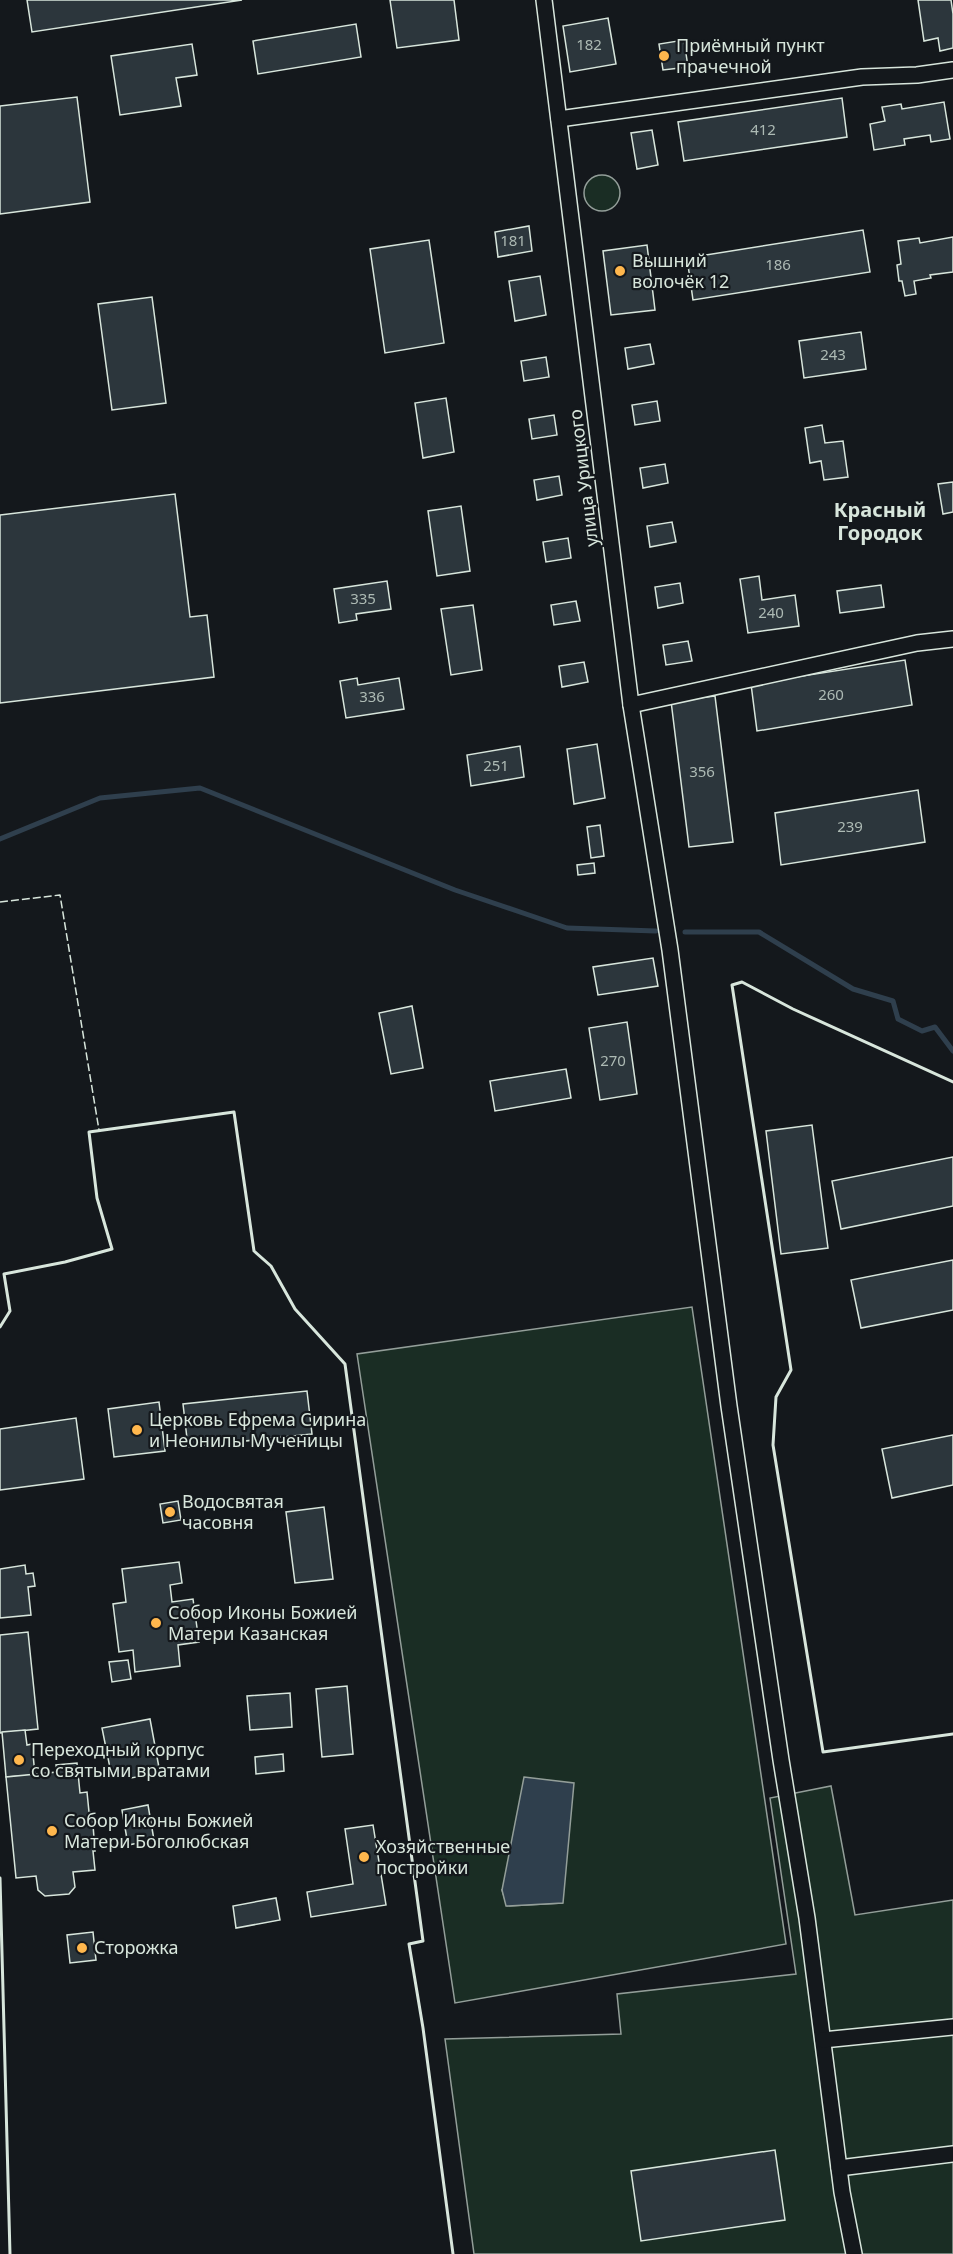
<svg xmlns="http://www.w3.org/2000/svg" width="953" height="2254" font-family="'Noto Sans',sans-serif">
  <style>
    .green { fill: #1a2d24; stroke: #939e99; stroke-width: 1.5; fill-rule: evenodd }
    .water { fill: #2f3f4d; stroke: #939e99; stroke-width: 1.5 }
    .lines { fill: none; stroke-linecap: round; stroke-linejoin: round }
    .stream { stroke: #2f3f4d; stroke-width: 5 }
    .building { fill: #2c363c; stroke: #d8e6dc; stroke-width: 1.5 }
    .minor-casing { stroke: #d8e6dc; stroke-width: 18 }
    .minor { stroke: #14181c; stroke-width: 15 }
    .fence { stroke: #d8e6dc; stroke-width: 1.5; stroke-dasharray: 8 3; stroke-linecap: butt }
    .wall { stroke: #d8e6dc; stroke-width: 3 }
    .poi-dot { fill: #ffb74d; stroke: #14181c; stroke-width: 2 }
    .labels { text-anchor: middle; stroke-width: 4.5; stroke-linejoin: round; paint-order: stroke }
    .number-label { font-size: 15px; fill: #adbab4 }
    .poi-label { font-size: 18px; fill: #d8e6dc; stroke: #14181c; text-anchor: start }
    .street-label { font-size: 18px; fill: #d8e6dc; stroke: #14181c }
    .neighbourhood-label { font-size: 20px; font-weight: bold; fill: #d8e6dc; stroke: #14181c }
  </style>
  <rect width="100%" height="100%" fill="#14181c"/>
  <g class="green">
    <circle cx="602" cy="193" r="18"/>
    <path d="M 692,1307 L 786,1944 L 455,2003 L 357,1354 ZM 502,1890 L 563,1903 L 507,1906 Z"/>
    <path d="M 831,1786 L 855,1915 L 953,1900 L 953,2254 L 474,2254 L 445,2039 L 621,2034 L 617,1994 L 796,1974 L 770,1798 Z"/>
  </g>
  <path class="water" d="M 524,1777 L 574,1783 L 563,1903 L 506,1906 L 502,1890 Z"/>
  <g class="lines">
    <g class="stream">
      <path d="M 0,839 L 100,798 L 200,788 L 455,890 L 567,928 L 656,931"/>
      <path d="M 685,932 L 759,932 L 853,989 L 893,1001 L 898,1019 L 922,1031 L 935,1027 L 953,1051"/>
    </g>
  </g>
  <g class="building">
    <path d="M 27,0 L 242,0 L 32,32 Z"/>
    <path d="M 390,0 L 454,0 L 459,40 L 397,48 Z"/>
    <path d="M 918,0 L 951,0 L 953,14 L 953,48 L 940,51 L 938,38 L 924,41 Z"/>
    <path d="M 608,18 L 616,64 L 570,72 L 563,26 Z"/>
    <path d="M 356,24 L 361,57 L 258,74 L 253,41 Z"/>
    <path d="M 684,40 L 688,67 L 663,70 L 659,44 Z"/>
    <path d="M 192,44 L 197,75 L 176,78 L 181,106 L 120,115 L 111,56 Z"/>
    <path d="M 77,97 L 90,202 L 0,214 L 0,106 Z"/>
    <path d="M 842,98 L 847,137 L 684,161 L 678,122 Z"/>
    <path d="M 944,102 L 950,139 L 931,142 L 930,135 L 904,139 L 905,145 L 874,150 L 870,124 L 885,121 L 882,107 L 901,104 L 902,109 Z"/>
    <path d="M 652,130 L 658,165 L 637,169 L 631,133 Z"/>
    <path d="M 529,226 L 532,251 L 498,257 L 495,232 Z"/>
    <path d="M 863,230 L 870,272 L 693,300 L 687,258 Z"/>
    <path d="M 953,237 L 953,272 L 930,275 L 931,278 L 914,281 L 916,294 L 905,296 L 902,281 L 899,281 L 897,265 L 901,264 L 898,241 L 919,238 L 920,243 Z"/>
    <path d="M 429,240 L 444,343 L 385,353 L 370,249 Z"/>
    <path d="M 647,245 L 655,310 L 611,315 L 603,251 Z"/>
    <path d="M 540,276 L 546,315 L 515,321 L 509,281 Z"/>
    <path d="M 152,297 L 166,403 L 112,410 L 98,304 Z"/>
    <path d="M 861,332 L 866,369 L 804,378 L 799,341 Z"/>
    <path d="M 650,344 L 654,364 L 628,369 L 625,348 Z"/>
    <path d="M 546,357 L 549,377 L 524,381 L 521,361 Z"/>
    <path d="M 446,398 L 454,452 L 423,458 L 415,403 Z"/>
    <path d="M 657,401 L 660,421 L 635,425 L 632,405 Z"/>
    <path d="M 554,415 L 557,435 L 532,439 L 529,419 Z"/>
    <path d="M 822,425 L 825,443 L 843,441 L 848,477 L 824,480 L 821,461 L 810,463 L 805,428 Z"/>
    <path d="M 665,464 L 668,483 L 643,488 L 640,468 Z"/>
    <path d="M 559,476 L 562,495 L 537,500 L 534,480 Z"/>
    <path d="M 953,482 L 953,512 L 943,514 L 938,484 Z"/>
    <path d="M 175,494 L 190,617 L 207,615 L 214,677 L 0,703 L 0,515 Z"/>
    <path d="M 461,506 L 470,571 L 437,576 L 428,511 Z"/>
    <path d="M 672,522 L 676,542 L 650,547 L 647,526 Z"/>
    <path d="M 568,538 L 571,558 L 546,562 L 543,542 Z"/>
    <path d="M 759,576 L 762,600 L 795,595 L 799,626 L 748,633 L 740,579 Z"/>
    <path d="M 387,581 L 391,609 L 356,614 L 357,620 L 339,623 L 334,589 Z"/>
    <path d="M 680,583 L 683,603 L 658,608 L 655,587 Z"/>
    <path d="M 881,585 L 884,607 L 840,613 L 837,591 Z"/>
    <path d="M 576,601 L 580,621 L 554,625 L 551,605 Z"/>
    <path d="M 473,605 L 482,670 L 451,675 L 441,609 Z"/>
    <path d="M 688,641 L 692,661 L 666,665 L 663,645 Z"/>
    <path d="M 905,660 L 912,705 L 757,731 L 751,684 Z"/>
    <path d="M 584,662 L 588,682 L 562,687 L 559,666 Z"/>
    <path d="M 357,678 L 358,685 L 399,678 L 404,709 L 346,718 L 340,681 Z"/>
    <path d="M 715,696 L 733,842 L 689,847 L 671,701 Z"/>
    <path d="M 597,744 L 605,798 L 574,804 L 567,749 Z"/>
    <path d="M 520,746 L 524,777 L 471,786 L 467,755 Z"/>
    <path d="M 918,790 L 925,842 L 781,865 L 775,813 Z"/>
    <path d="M 600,825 L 604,856 L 591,858 L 587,827 Z"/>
    <path d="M 594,863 L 595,873 L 578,875 L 577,865 Z"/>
    <path d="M 653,958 L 658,986 L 598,995 L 593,967 Z"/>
    <path d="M 412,1006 L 423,1068 L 391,1074 L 379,1013 Z"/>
    <path d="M 627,1022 L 637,1094 L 600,1100 L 589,1028 Z"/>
    <path d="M 566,1069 L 571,1098 L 495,1111 L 490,1081 Z"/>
    <path d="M 812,1125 L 828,1248 L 781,1254 L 766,1131 Z"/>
    <path d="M 953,1157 L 953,1206 L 841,1229 L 832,1181 Z"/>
    <path d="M 953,1260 L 953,1310 L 861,1328 L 851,1280 Z"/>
    <path d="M 307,1391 L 312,1434 L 188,1447 L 183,1404 Z"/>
    <path d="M 159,1402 L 165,1451 L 114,1457 L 108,1409 Z"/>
    <path d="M 76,1418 L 84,1479 L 0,1490 L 0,1429 Z"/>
    <path d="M 953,1435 L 953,1485 L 892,1498 L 882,1449 Z"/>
    <path d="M 178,1501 L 181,1520 L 163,1523 L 160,1504 Z"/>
    <path d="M 324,1507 L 333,1579 L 295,1583 L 286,1512 Z"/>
    <path d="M 179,1562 L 182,1583 L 170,1585 L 172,1602 L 193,1599 L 199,1642 L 178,1645 L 180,1666 L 135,1672 L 133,1650 L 119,1652 L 113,1604 L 126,1602 L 122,1569 Z"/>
    <path d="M 25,1565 L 26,1574 L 33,1573 L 35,1586 L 28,1587 L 31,1615 L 0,1618 L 0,1569 Z"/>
    <path d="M 28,1632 L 38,1729 L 0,1733 L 0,1635 Z"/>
    <path d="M 128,1660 L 131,1679 L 112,1682 L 109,1662 Z"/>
    <path d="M 347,1686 L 353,1754 L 322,1757 L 316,1689 Z"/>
    <path d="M 290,1693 L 292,1727 L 250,1730 L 247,1696 Z"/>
    <path d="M 150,1719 L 160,1773 L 131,1778 L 129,1770 L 111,1773 L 102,1728 Z"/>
    <path d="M 25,1730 L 27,1745 L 32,1744 L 35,1775 L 6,1777 L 2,1732 Z"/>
    <path d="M 283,1754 L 284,1771 L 256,1774 L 255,1757 Z"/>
    <path d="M 77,1763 L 80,1793 L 87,1792 L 89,1812 L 92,1812 L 95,1851 L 93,1851 L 95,1870 L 73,1872 L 75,1887 L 69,1894 L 45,1896 L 38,1890 L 36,1876 L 16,1878 L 6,1777 L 57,1772 L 56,1765 Z"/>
    <path d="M 148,1805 L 154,1840 L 128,1845 L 122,1810 Z"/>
    <path d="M 373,1825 L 386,1905 L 311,1917 L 307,1892 L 353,1884 L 345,1829 Z"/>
    <path d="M 276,1898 L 280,1920 L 236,1928 L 233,1906 Z"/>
    <path d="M 93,1932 L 96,1960 L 70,1963 L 67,1935 Z"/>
    <path d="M 775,2150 L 785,2220 L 641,2241 L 631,2171 Z"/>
  </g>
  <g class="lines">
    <defs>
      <g id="minor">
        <path d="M 544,0 L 631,705 L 670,950 L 729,1406 L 781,1760 L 807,1918 L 842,2192 L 854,2254"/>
        <path d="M 559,119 L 862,77 L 917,75 L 953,70"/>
        <path d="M 631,705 L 917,643 L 953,639"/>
        <path d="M 823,2040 L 953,2027"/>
        <path d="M 839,2168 L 953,2154"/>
      </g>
    </defs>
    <use href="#minor" class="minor-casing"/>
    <use href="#minor" class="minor"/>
    <path class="fence" d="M 0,902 L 60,895 L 99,1130"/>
    <g class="wall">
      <path d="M 953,1082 L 793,1009 L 742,982 L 732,985 L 791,1370 L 776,1397 L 773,1445 L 823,1752 L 953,1734"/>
      <path d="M 0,1327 L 10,1311 L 4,1274 L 65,1262 L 112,1249 L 97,1198 L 89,1132 L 234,1112 L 254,1251 L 271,1266 L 295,1309 L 345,1364 L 423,1941 L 409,1944 L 423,2028 L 453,2254"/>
      <path d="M 0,1878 L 10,2254"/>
    </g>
  </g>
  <g class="poi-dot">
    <circle cx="664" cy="56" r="6"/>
    <circle cx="620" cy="271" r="6"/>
    <circle cx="137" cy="1430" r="6"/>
    <circle cx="170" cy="1512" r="6"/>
    <circle cx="156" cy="1623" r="6"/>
    <circle cx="19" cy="1760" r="6"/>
    <circle cx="52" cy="1831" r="6"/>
    <circle cx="364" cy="1857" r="6"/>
    <circle cx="82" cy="1948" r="6"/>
  </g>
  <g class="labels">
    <g class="number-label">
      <text x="589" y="50">182</text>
      <text x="763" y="135">412</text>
      <text x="513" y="246">181</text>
      <text x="778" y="270">186</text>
      <text x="833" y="360">243</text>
      <text x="363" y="604">335</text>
      <text x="771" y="618">240</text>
      <text x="831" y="700">260</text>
      <text x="372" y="702">336</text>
      <text x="496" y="771">251</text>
      <text x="702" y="777">356</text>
      <text x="850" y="832">239</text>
      <text x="613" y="1066">270</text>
    </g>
    <g class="poi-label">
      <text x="676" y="52">Приёмный пункт<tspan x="676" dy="21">прачечной</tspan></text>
      <text x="632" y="267">Вышний<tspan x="632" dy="21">волочёк 12</tspan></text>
      <text x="149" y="1426">Церковь Ефрема Сирина<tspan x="149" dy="21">и Неонилы Мученицы</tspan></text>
      <text x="182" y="1508">Водосвятая<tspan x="182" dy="21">часовня</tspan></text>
      <text x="168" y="1619">Собор Иконы Божией<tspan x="168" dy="21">Матери Казанская</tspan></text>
      <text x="31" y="1756">Переходный корпус<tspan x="31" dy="21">со святыми вратами</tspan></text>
      <text x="64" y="1827">Собор Иконы Божией<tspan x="64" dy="21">Матери Боголюбская</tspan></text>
      <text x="376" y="1853">Хозяйственные<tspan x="376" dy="21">постройки</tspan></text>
      <text x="94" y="1954">Сторожка</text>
    </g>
    <g class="street-label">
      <text transform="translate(584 478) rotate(-97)" y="6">улица Урицкого</text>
    </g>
    <g class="neighbourhood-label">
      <text x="880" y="517">Красный<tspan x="880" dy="23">Городок</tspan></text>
    </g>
  </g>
</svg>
